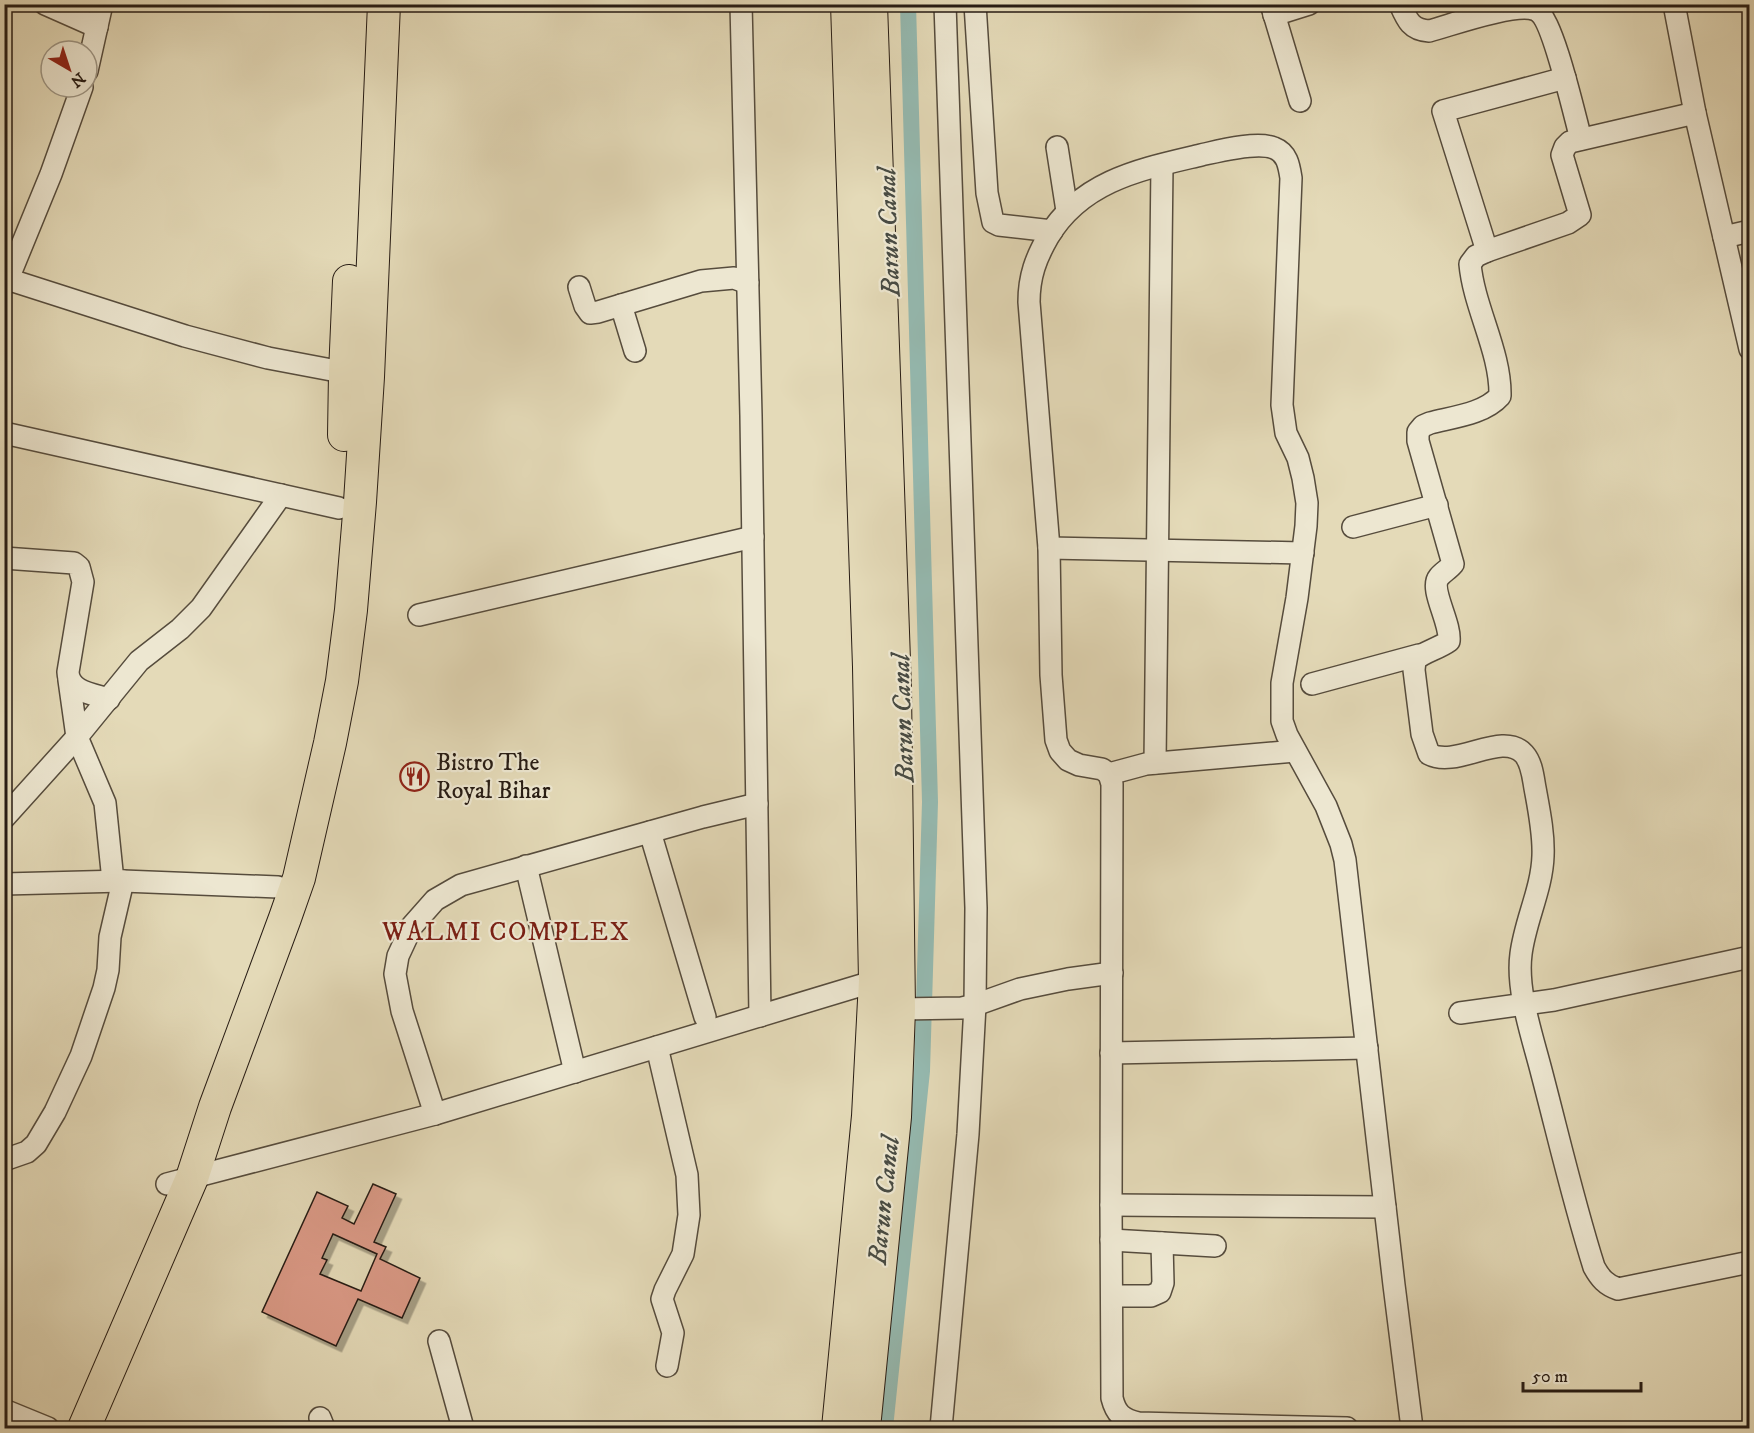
<svg xmlns="http://www.w3.org/2000/svg" width="1754" height="1433" font-family="'IM FELL DW Pica',serif">
  <style>
    .lines { fill: none; stroke-linecap: round; stroke-linejoin: round }
    .canal { stroke: #95bab1; stroke-width: 16 }
    .building { fill: #db9a87; stroke: #271c14; stroke-width: 1.5; fill-rule: evenodd; filter: url(#shadow) }
    .minor-casing { stroke: #564c3d; stroke-width: 24 }
    .highway-casing { stroke: #271c14; stroke-width: 34 }
    .minor { stroke: #ede7d1; stroke-width: 21 }
    .highway { stroke: #e4dab8; stroke-width: 32 }
    .labels { text-anchor: middle; stroke-width: 4.5; stroke-linejoin: round; paint-order: stroke }
    .poi-label { font-size: 24px; fill: #271c14; stroke: #ede7d1; text-anchor: start }
    .water-label { font-size: 26px; font-style: italic; fill: #484b43; stroke: #ede7d1 }
    .neighbourhood-label { font-size: 26px; letter-spacing: 1.5px; fill: #7a1f14; stroke: #ede7d1 }
  </style>
  <defs>
    <filter id="shadow"><feDropShadow dx="5.5" dy="5.5" stdDeviation="0" flood-color="#0004"/></filter>
  </defs>
  <rect width="100%" height="100%" fill="#e4dab8"/>
  <filter id="stains"><feTurbulence type="fractalNoise" baseFrequency=".00333" numOctaves="4"/><feColorMatrix values="0 0 0 0 .2 0 0 0 0 .09 0 0 0 0 .02 0 0 0 .5 -.17"/></filter>
  <radialGradient id="worn" r=".72"><stop offset=".6" stop-color="#630" stop-opacity="0"/><stop offset="1" stop-color="#630" stop-opacity=".3"/></radialGradient>
  <g class="lines">
    <path class="canal" d="M 885,1428 L 922,1071 L 930,802 L 908,4"/>
  </g>
  <path class="building" d="M 373,1184 L 396,1194 L 374,1242 L 386,1247 L 380,1259 L 420,1278 L 402,1318 L 358,1299 L 336,1346 L 262,1312 L 317,1192 L 348,1206 L 342,1218 L 354,1224 ZM 333,1234 L 377,1254 L 361,1291 L 320,1274 L 327,1260 L 322,1258 Z"/>
  <g class="lines">
    <defs>
      <g id="minor">
        <path d="M 45,4 L 97,27"/>
        <path d="M 741,4 L 751,416 L 760,1016"/>
        <path d="M 975,4 L 987,193 L 993,222 L 999,225 L 1052,231"/>
        <path d="M 1271,4 L 1300,101"/>
        <path d="M 1400,4 C 1407,20 1411,30 1429,31 C 1452,25 1516,1 1536,10 C 1553,18 1575,118 1581,139"/>
        <path d="M 1674,4 L 1695,113 L 1750,349"/>
        <path d="M 1274,15 L 1309,4"/>
        <path d="M 87,71 L 102,4"/>
        <path d="M 1695,113 L 1570,142 L 1565,147 L 1562,155 L 1580,215 L 1568,223 L 1487,251 L 1476,256 L 1470,264 C 1474,308 1501,352 1500,396 C 1484,414 1453,417 1430,423 L 1423,426 L 1418,432 L 1418,441 L 1453,564 C 1449,569 1443,572 1439,577 C 1429,589 1451,622 1449,641 C 1438,649 1423,652 1415,660 L 1414,670 L 1422,734 L 1429,754 C 1457,769 1502,730 1524,754 C 1532,763 1533,777 1535,788 C 1539,810 1544,834 1543,856 C 1542,889 1525,921 1521,954 C 1516,991 1533,1038 1542,1074 C 1559,1139 1574,1204 1594,1267 C 1600,1278 1606,1285 1618,1289 L 1750,1262"/>
        <path d="M 1057,147 L 1067,211"/>
        <path d="M 1724,237 L 1750,231"/>
        <path d="M 1487,251 L 1443,111 L 1565,78"/>
        <path d="M 4,278 L 185,336 L 268,358 L 358,375"/>
        <path d="M 8,279 L 51,174 L 82,87"/>
        <path d="M 579,287 L 585,306 L 590,313 L 598,312 L 701,281 L 734,278 L 748,283"/>
        <path d="M 621,305 L 635,351"/>
        <path d="M 4,433 L 339,508"/>
        <path d="M 1353,527 L 1437,505"/>
        <path d="M 1049,548 L 1303,553"/>
        <path d="M 4,558 L 74,563 L 79,567 L 83,582 L 68,672 C 69,692 93,694 109,699"/>
        <path d="M 419,615 L 753,537"/>
        <path d="M 69,680 L 77,737 L 105,803 L 113,881"/>
        <path d="M 1312,684 L 1419,655"/>
        <path d="M 1155,763 L 1162,165"/>
        <path d="M 1109,774 L 1146,764 L 1295,751"/>
        <path d="M 4,818 L 77,737 L 139,661 L 180,629 L 201,608 L 281,495"/>
        <path d="M 650,832 L 705,1017"/>
        <path d="M 526,866 L 575,1072"/>
        <path d="M 4,884 L 123,881 L 278,887"/>
        <path d="M 899,1009 L 962,1008 L 975,1005 L 1020,989 L 1068,979 L 1112,973"/>
        <path d="M 1460,1013 L 1554,1000 L 1750,957"/>
        <path d="M 657,1047 L 687,1175 L 689,1215 L 683,1254 L 665,1290 L 662,1299 L 673,1333 L 667,1366"/>
        <path d="M 1111,1053 L 1367,1048"/>
        <path d="M 435,1114 L 402,1011 L 395,974 L 398,956 L 412,926 L 435,900 L 461,885 L 703,817 L 757,804"/>
        <path d="M 4,1160 L 27,1152 L 36,1144 L 55,1112 L 81,1056 L 104,988 L 108,970 L 110,937 L 123,881"/>
        <path d="M 167,1184 L 435,1114 L 875,981"/>
        <path d="M 1111,1205 L 1385,1207"/>
        <path d="M 1111,1240 L 1215,1246"/>
        <path d="M 1112,1296 L 1151,1296 L 1160,1292 L 1163,1283 L 1162,1243"/>
        <path d="M 439,1341 L 463,1428"/>
        <path d="M 4,1410 L 48,1428"/>
        <path d="M 320,1418 L 324,1428"/>
        <path d="M 941,1428 L 968,1134 L 975,1005 L 976,908 L 945,4"/>
        <path d="M 1347,1428 L 1138,1423 C 1122,1419 1116,1414 1112,1398 L 1111,1205 L 1112,784 L 1109,774 L 1102,769 L 1079,765 L 1068,760 L 1060,751 L 1056,740 L 1051,675 L 1049,548 L 1029,302 C 1029,276 1036,258 1048,237 C 1082,180 1142,169 1201,155 C 1219,151 1257,141 1274,148 C 1287,153 1289,165 1291,178 L 1282,405 L 1286,433 L 1298,458 L 1303,478 L 1307,503 L 1306,526 L 1297,598 L 1282,683 L 1282,721 L 1287,735 L 1326,806 L 1341,844 L 1345,860 L 1394,1285 L 1412,1428"/>
      </g>
      <g id="highway">
        <path d="M 344,435 L 345,373 L 349,281"/>
        <path d="M 84,1428 L 192,1178 L 215,1107 L 285,918 L 299,878 L 330,743 L 342,681 L 351,610 L 360,502 L 368,377 L 384,4"/>
        <path d="M 838,1428 L 868,1116 L 875,981 L 869,667 L 847,4"/>
        <path d="M 864,1428 L 895,1117 L 899,1009 L 895,689 L 871,4"/>
      </g>
    </defs>
    <use href="#minor" class="minor-casing"/>
    <use href="#highway" class="highway-casing"/>
    <use href="#minor" class="minor"/>
    <use href="#highway" class="highway"/>
  </g>
  <defs>
    <symbol id="restaurant-ring" viewBox="-11 -11 22 22"><circle r="9.5" fill="#ede7d1" stroke="#8f2418" stroke-width="1.5"/><path d="M-5-6h1v4h1v-4h1v4h1v-4h1v5L-1.5 .5V6h-2V.5L-5-1ZM5-6V6H3V1.5H1.5Q1.5-4 5-6Z" fill="#8f2418"/></symbol>
  </defs>
  <g fill-rule="evenodd">
    <use href="#restaurant-ring" x="398" y="760" width="33" height="33"/>
  </g>
  <g class="labels">
    <g class="poi-label">
      <text x="436" y="770">Bistro The<tspan x="436" dy="28">Royal Bihar</tspan></text>
    </g>
    <g class="water-label">
      <text transform="translate(888 232) rotate(-92)" y="9">Barun Canal</text>
      <text transform="translate(902 718) rotate(-92)" y="9">Barun Canal</text>
      <text transform="translate(883 1200) rotate(-84)" y="9">Barun Canal</text>
    </g>
    <g class="neighbourhood-label">
      <text x="506" y="940">WALMI COMPLEX</text>
    </g>
  </g>
  <rect width="1754" height="1433" fill="none" stroke="#e4dab8" stroke-width="24"/>
  <rect x="6" y="6" width="1742" height="1421" fill="none" stroke="#271c14" stroke-width="3"/>
  <rect x="12" y="12" width="1730" height="1409" fill="none" stroke="#271c14" stroke-width="1.5"/>
  <g transform="translate(69 69) rotate(141)"><circle r="28" fill="#ede7d1" stroke="#9e9685" stroke-width="1.5"/>
  <path d="M0-4.5L10 22L0 15L-10 22Z" fill="#8f2418"/>
  <text y="-9" font-size="16" font-weight="bold" text-anchor="middle" fill="#271c14">N</text>
  </g>
  <path d="M1523 1382v9h118v-9" fill="none" stroke="#271c14" stroke-width="3"/>
  <text x="1532" y="1382" font-size="18" fill="#271c14" stroke="#ede7d1" stroke-width="4.5" paint-order="stroke">50 m</text>
  <rect width="100%" height="100%" filter="url(#stains)"/>
  <rect width="100%" height="100%" fill="url(#worn)"/>
</svg>
